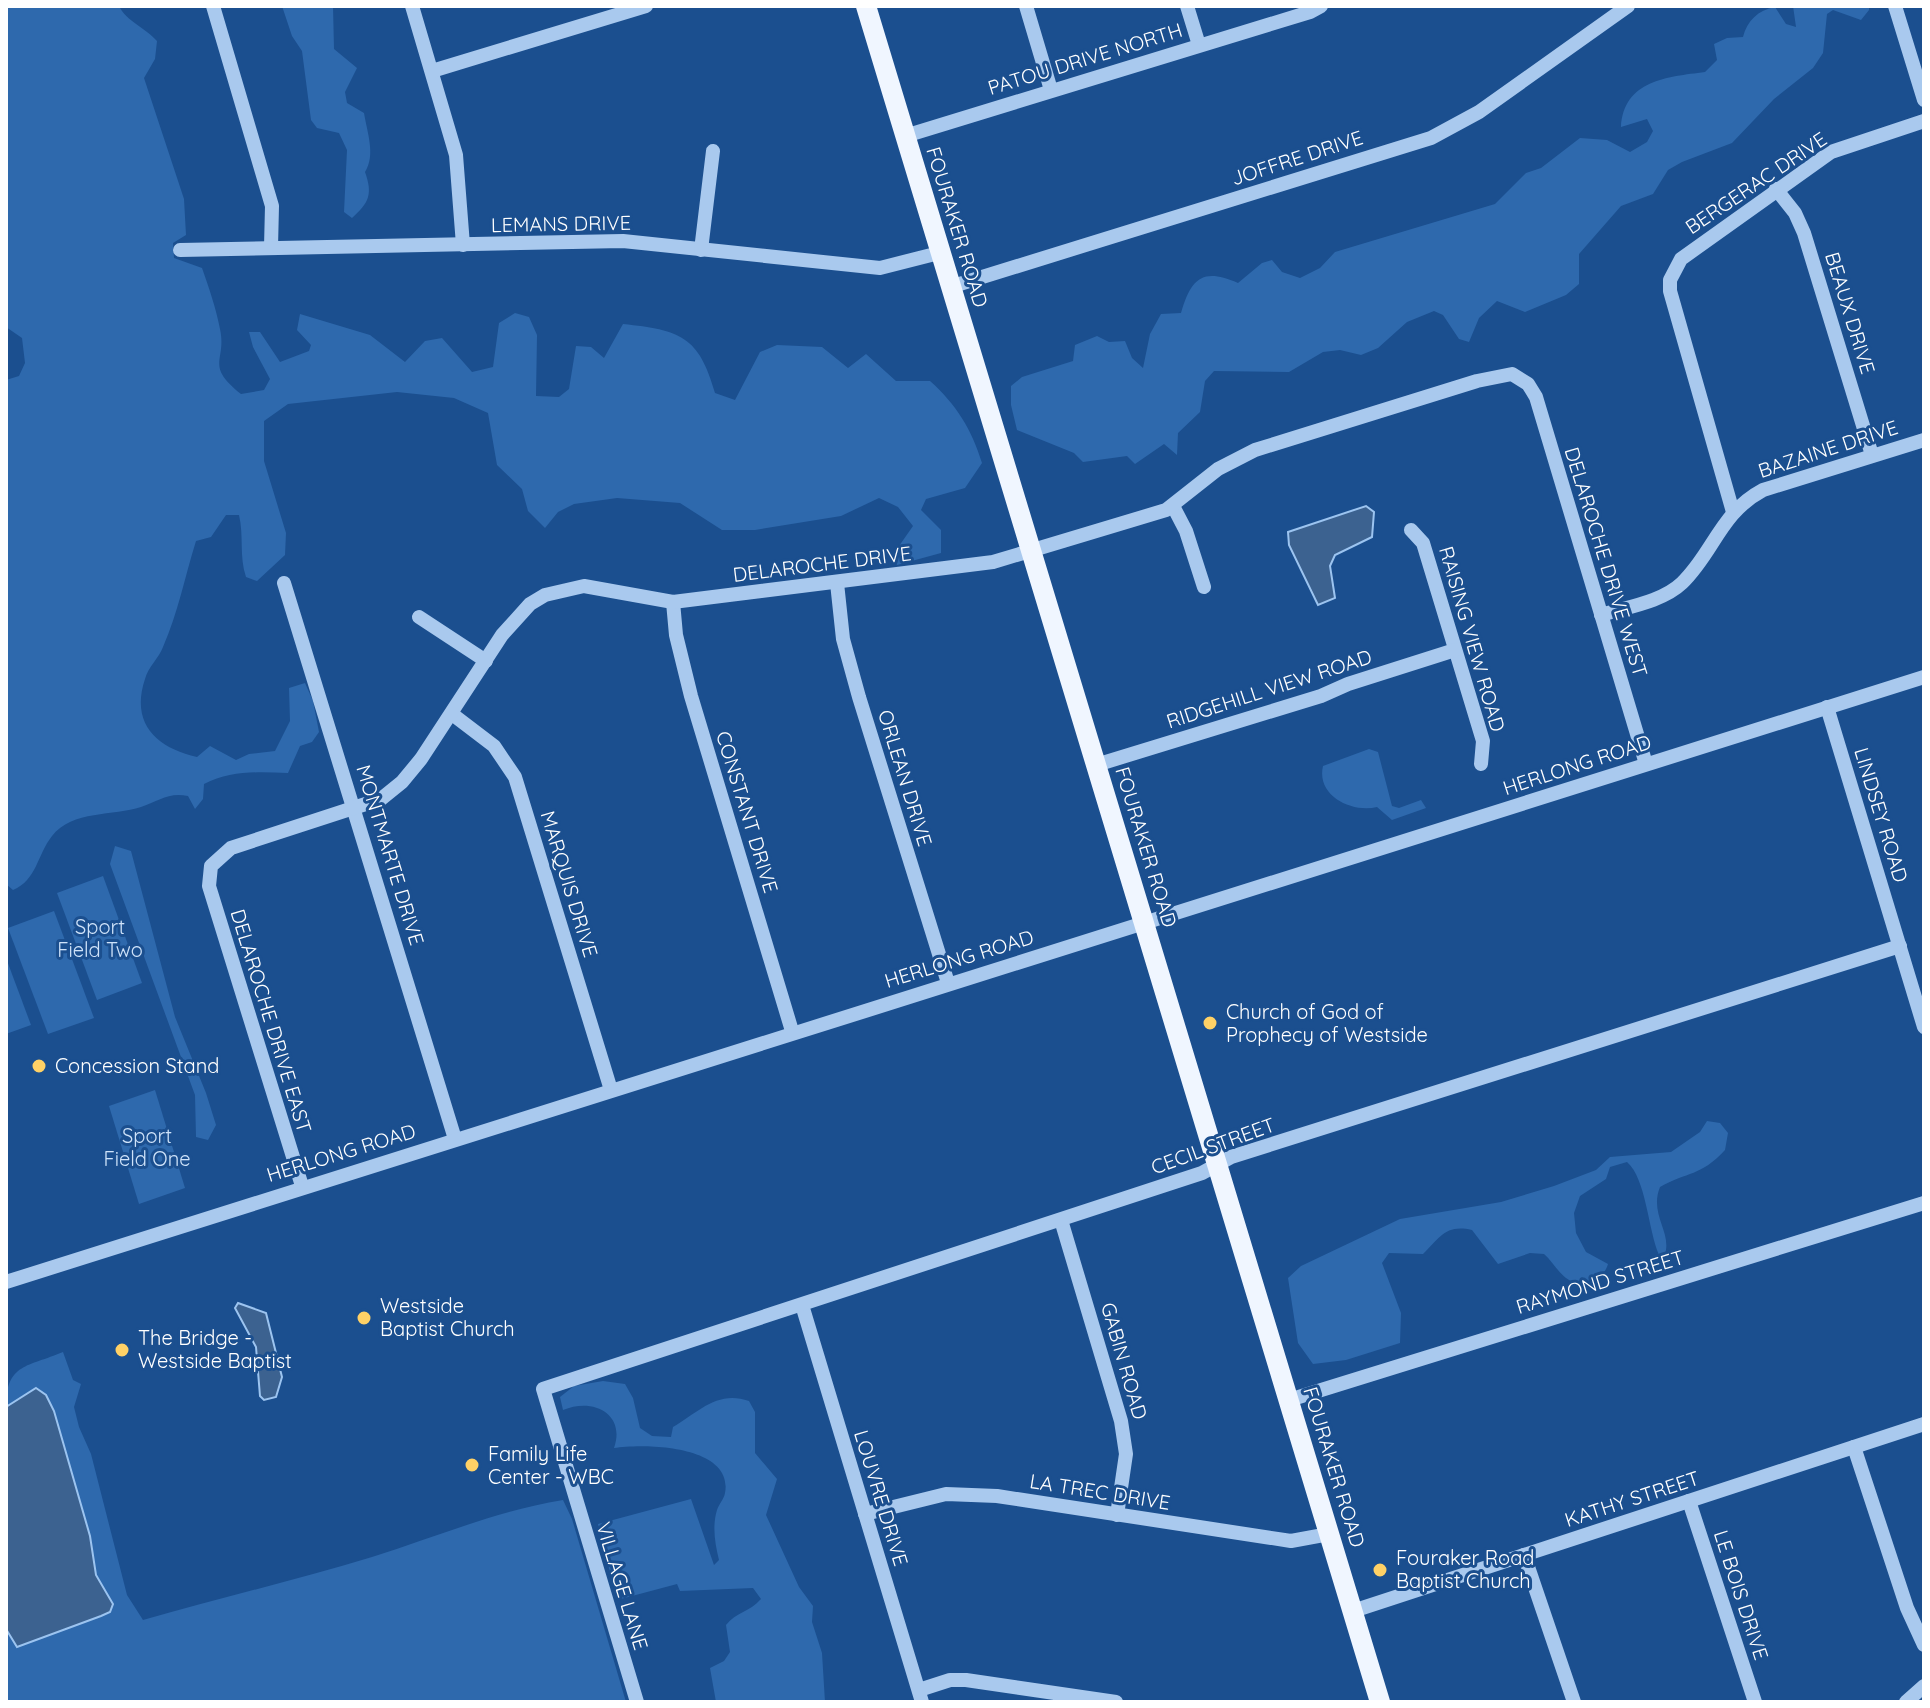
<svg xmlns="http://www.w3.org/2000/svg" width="1930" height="1708" font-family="Quicksand,sans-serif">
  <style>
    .green { fill: #2e69ad }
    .water { fill: #3c6290; stroke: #9cc4f0; stroke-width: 2 }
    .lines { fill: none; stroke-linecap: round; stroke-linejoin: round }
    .minor { stroke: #a9c9ee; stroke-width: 14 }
    .major { stroke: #f0f6ff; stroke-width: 20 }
    .poi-dot { fill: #ffd166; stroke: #1b4f8f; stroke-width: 3 }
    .labels { text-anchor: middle; stroke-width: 6; stroke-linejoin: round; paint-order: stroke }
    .street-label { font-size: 20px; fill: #fff; stroke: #1b4f8f }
    .park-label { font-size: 20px; fill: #cfe3fa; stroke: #1b4f8f }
    .poi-label { font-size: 20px; fill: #fff; stroke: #1b4f8f; text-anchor: start }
  </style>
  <rect width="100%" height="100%" fill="#1b4f8f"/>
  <g class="green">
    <path d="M 6,6 L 119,6 C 126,21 146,28 157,41 L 155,59 L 144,78 L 184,199 L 186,235 L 173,243 L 174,258 L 202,268 C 209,288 216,308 220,329 C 227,362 204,364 241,394 L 264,390 L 270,379 L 253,347 L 249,332 L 260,332 L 280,362 L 309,351 L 311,345 L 297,330 L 300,314 L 370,335 L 405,362 L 425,341 L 442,338 L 472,372 L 493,367 L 499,323 L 515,313 L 529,317 L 537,335 L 536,396 L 559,397 L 569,389 L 576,346 L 591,347 L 604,358 L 623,324 C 680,330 699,336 715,393 L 735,400 L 760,352 L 777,345 L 822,347 L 848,368 L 866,354 L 896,381 L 930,381 C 956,404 972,430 982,463 L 965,488 L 926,499 L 921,510 L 941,530 L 941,553 L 897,565 L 892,556 L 913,526 L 898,507 L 879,498 L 841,516 L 755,530 L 722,530 L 680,503 L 617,498 L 574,504 L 558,512 L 545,528 L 528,511 L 522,489 L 497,465 L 488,413 L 454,398 L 397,392 L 288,404 L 264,421 L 264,461 L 286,533 L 285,555 L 257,581 L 246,577 C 239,556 244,536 239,515 L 226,515 L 211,537 L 196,541 C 185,576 178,613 163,647 C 159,658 148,667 145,679 C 130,724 157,748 197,757 L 210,746 L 236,760 L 249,754 L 275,751 L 290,721 L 289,688 L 305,683 L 313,701 L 319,732 L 312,742 L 300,746 L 288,773 C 259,772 231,770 204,784 L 203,799 L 195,809 L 188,796 C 168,792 159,801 141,807 C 114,816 72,810 52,836 C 37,855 37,880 13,890 L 6,884 L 6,380 L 19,376 L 25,363 L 22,338 L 6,327 Z"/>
    <path d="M 282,6 L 333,6 L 334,49 L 357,68 L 345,92 L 347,103 L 364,113 C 367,132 376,155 365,172 C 373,194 369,203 352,218 L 344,212 L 347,150 L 339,133 L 317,128 L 311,120 L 302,51 L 292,36 Z"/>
    <path d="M 1793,6 L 1869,6 L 1869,10 L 1861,20 L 1833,10 L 1827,14 L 1823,53 L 1813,68 L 1774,99 L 1732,143 L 1682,162 L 1668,170 L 1653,194 L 1621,206 L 1579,254 L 1579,284 L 1566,295 L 1525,312 L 1497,301 L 1479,318 L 1469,342 L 1459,339 L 1443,315 L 1434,311 L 1407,322 L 1378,348 L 1361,355 L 1340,350 L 1323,352 L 1289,372 L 1214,371 L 1205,381 L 1200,412 L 1178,433 L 1177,455 L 1164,444 L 1135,464 L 1127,456 L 1083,462 L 1074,453 L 1017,430 L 1011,405 L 1011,386 L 1022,377 L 1073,361 L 1075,345 L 1097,336 L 1109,342 L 1125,341 L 1132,358 L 1143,368 L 1150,334 L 1161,314 L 1181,313 C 1191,279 1202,267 1238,283 L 1262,263 L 1272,260 L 1282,272 L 1300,278 L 1320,268 L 1335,252 L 1495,204 L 1526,173 L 1541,168 L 1580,138 L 1607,140 L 1630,152 L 1647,142 L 1653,131 L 1647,119 L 1621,127 C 1624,80 1667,77 1705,72 L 1717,60 L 1714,44 L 1727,38 L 1743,37 C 1747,21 1758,10 1775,7 L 1786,24 L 1796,27 Z"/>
    <path d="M 1369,749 L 1378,752 L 1392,806 L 1399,808 L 1421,800 L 1426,808 L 1392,820 L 1377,807 C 1352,813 1316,796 1323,766 Z"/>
    <path d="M 115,846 L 131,851 L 175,1017 L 206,1093 L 216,1125 L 208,1140 L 196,1137 L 195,1095 L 110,864 Z"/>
    <path d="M 103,876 L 142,983 L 97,1000 L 57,893 Z"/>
    <path d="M 54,911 L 94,1018 L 48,1034 L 8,928 Z"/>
    <path d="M 6,958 L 31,1025 L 6,1034 Z"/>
    <path d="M 155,1090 L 185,1188 L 139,1204 L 109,1106 Z"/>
    <path d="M 1707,1121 L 1720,1123 L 1728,1133 L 1725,1150 C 1700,1177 1688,1171 1660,1187 C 1649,1214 1672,1232 1665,1254 L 1659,1255 C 1648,1229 1646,1178 1627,1162 L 1610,1167 L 1606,1179 L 1580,1196 L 1574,1213 L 1576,1233 L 1586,1252 L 1608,1264 C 1603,1281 1582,1290 1566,1278 C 1558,1272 1552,1261 1544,1254 L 1530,1253 L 1498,1264 L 1472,1230 C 1445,1224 1440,1238 1423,1254 L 1389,1253 L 1382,1263 L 1401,1313 L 1400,1343 L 1346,1360 L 1313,1364 L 1298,1343 L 1288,1278 L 1301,1266 L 1400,1219 L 1501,1202 L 1554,1186 L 1596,1170 L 1610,1157 L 1671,1152 L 1700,1132 Z"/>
    <path d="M 63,1352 L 73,1380 L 81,1384 L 74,1407 L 79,1427 L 91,1454 L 127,1595 L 143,1620 C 220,1598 296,1580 372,1557 C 436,1537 496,1511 563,1500 L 572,1519 L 626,1702 L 6,1702 L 6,1629 L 17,1647 L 101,1616 L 110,1612 L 113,1605 L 96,1575 L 90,1536 L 54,1411 L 46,1395 L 36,1388 L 6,1407 C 6,1363 28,1367 63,1352 Z"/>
    <path d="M 603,1381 L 625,1384 L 633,1398 L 640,1428 L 652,1436 L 671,1437 L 673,1427 C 699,1412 717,1390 749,1401 L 755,1412 L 755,1453 L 777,1479 L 766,1515 L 799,1587 L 813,1606 L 812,1622 L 822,1653 L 825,1702 L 716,1702 L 710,1668 L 724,1661 L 730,1652 L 726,1625 C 736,1612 750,1612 761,1599 L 753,1588 L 680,1591 L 677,1584 L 617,1600 L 598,1524 L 691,1499 L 714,1565 L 719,1560 C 715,1544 712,1526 717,1510 C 719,1504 724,1499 725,1493 C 734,1445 644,1443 614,1448 C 626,1414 593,1397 563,1410 L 560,1397 L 574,1386 Z"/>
  </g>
  <g class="water">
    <path d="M 1366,506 L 1374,512 L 1372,537 L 1335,555 L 1330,566 L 1335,598 L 1318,605 L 1289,545 L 1288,532 Z"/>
    <path d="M 238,1303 L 266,1313 L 282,1377 L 276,1397 L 264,1400 L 260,1396 L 256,1347 L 235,1308 Z"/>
    <path d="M 36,1388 L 46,1395 L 54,1411 L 90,1536 L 96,1575 L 113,1604 L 110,1612 L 101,1616 L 17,1647 L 6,1629 L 6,1407 Z"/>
  </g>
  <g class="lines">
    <g class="minor">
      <path d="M 213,6 L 272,206 L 271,247"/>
      <path d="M 412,6 L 456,155 L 463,245"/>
      <path d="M 1026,6 L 1051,90"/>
      <path d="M 1187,6 L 1199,45"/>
      <path d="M 1895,6 L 1924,100"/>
      <path d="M 432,71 L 646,6"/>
      <path d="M 905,136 L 1310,12 L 1321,6"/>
      <path d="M 1776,189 L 1795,213 L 1804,233 L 1872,455"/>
      <path d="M 180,250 L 623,241 L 880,268 L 939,253"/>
      <path d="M 701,250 L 713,151"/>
      <path d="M 950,287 L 1431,138 L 1479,112 L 1628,6"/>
      <path d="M 1173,506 L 1186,531 L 1204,587"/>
      <path d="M 1733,512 L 1670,291 L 1670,280 L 1681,259 L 1831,152 L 1924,121"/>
      <path d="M 1411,530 L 1423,543 L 1483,741 L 1481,764"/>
      <path d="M 284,583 L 455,1139"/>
      <path d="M 837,583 L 843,639 L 859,697 L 948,983"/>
      <path d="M 673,602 L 676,635 L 691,696 L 792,1031"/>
      <path d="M 1601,615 C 1627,607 1662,602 1682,583 C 1714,552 1720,513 1763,490 L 1924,440"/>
      <path d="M 419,617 L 486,661"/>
      <path d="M 1827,707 L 1924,1027"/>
      <path d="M 452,714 L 494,746 L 515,777 L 611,1090"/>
      <path d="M 1096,765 L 1321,696 L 1348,684 L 1455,650"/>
      <path d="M 302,1186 L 209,886 L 211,866 L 231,848 L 381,799 L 402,782 L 421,759 L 502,635 L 530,604 L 545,595 L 584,586 L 673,602 L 993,562 L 1166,510 L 1218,469 L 1255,450 L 1477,381 L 1512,374 L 1528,384 L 1536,397 L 1646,764"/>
      <path d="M 1061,1220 L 1121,1421 L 1126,1454 L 1117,1515"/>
      <path d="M 6,1282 L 1924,677"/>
      <path d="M 802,1305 L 922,1702"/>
      <path d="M 1289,1400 L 1924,1203"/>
      <path d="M 1854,1447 L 1907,1608 L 1924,1645"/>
      <path d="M 1689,1501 L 1755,1702"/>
      <path d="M 865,1514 L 946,1494 L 997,1496 L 1291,1541 L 1329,1534"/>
      <path d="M 1524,1555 L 1574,1702"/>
      <path d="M 1353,1611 L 1924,1424"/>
      <path d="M 919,1690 L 950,1680 L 966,1680 L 1116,1702"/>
      <path d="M 637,1702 L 543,1389 L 1202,1173 L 1231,1157 L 1900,946"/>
      <path d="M 1906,1702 L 1924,1686"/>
    </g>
    <path class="major" d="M 866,6 L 1380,1702"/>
  </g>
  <g class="poi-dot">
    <circle cx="1210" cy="1023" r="8"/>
    <circle cx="39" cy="1066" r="8"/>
    <circle cx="364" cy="1318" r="8"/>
    <circle cx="122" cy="1350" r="8"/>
    <circle cx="472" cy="1465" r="8"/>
    <circle cx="1380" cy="1570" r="8"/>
  </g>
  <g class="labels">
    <g class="street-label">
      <text transform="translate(1085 59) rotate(-17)" y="7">PATOU DRIVE NORTH</text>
      <text transform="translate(1297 158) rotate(-18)" y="7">JOFFRE DRIVE</text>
      <text transform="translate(1756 183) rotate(-34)" y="7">BERGERAC DRIVE</text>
      <text transform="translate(561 224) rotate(-1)" y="7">LEMANS DRIVE</text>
      <text transform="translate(957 227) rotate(73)" y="7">FOURAKER ROAD</text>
      <text transform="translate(1850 313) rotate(73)" y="7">BEAUX DRIVE</text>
      <text transform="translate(1828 449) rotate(-18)" y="7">BAZAINE DRIVE</text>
      <text transform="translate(1606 562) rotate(73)" y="7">DELAROCHE DRIVE WEST</text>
      <text transform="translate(822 564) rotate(-7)" y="7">DELAROCHE DRIVE</text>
      <text transform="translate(1472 639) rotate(74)" y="7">RAISING VIEW ROAD</text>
      <text transform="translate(1269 689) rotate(-18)" y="7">RIDGEHILL VIEW ROAD</text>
      <text transform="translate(1577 765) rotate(-18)" y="7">HERLONG ROAD</text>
      <text transform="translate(905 778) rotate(73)" y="7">ORLEAN DRIVE</text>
      <text transform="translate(747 812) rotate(73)" y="7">CONSTANT DRIVE</text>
      <text transform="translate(1881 815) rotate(73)" y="7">LINDSEY ROAD</text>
      <text transform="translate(1146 847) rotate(73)" y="7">FOURAKER ROAD</text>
      <text transform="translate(390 855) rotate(73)" y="7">MONTMARTE DRIVE</text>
      <text transform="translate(569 884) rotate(73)" y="7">MARQUIS DRIVE</text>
      <text transform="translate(959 959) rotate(-17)" y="7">HERLONG ROAD</text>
      <text transform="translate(271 1021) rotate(73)" y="7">DELAROCHE DRIVE EAST</text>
      <text transform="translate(1213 1146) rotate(-20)" y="7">CECIL STREET</text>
      <text transform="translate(341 1153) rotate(-17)" y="7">HERLONG ROAD</text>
      <text transform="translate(1600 1282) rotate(-17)" y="7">RAYMOND STREET</text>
      <text transform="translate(1124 1361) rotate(74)" y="7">GABIN ROAD</text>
      <text transform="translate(1334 1467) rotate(73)" y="7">FOURAKER ROAD</text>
      <text transform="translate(1100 1492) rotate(9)" y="7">LA TREC DRIVE</text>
      <text transform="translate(881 1498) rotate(73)" y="7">LOUVRE DRIVE</text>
      <text transform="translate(1632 1499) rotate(-18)" y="7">KATHY STREET</text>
      <text transform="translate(622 1586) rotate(73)" y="7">VILLAGE LANE</text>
      <text transform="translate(1741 1595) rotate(72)" y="7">LE BOIS DRIVE</text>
    </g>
    <g class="park-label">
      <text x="100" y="934">Sport<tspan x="100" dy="23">Field Two</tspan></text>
      <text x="147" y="1143">Sport<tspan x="147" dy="23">Field One</tspan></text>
    </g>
    <g class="poi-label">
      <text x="1226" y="1019">Church of God of<tspan x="1226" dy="23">Prophecy of Westside</tspan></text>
      <text x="55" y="1073">Concession Stand</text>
      <text x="380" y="1313">Westside<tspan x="380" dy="23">Baptist Church</tspan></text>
      <text x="138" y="1345">The Bridge -<tspan x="138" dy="23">Westside Baptist</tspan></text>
      <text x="488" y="1461">Family Life<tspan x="488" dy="23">Center - WBC</tspan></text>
      <text x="1396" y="1565">Fouraker Road<tspan x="1396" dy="23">Baptist Church</tspan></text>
    </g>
  </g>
  <rect width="1930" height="1708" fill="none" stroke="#ffffff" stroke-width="16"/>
</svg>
